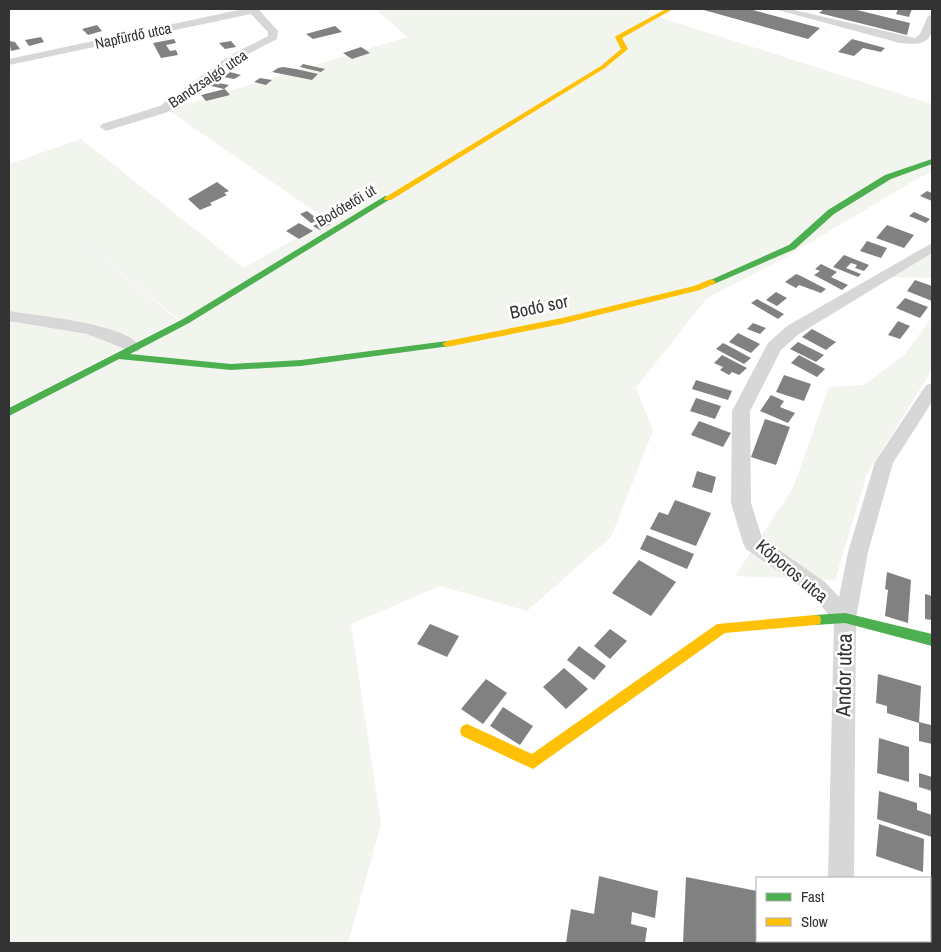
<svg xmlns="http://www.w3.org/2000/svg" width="941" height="952" font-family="'Archivo Narrow',sans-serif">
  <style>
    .green { fill: #f1f5ed }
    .building { fill: #818181 }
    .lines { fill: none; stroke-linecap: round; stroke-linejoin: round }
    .street { fill: #d7d7d7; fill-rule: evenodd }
    .fast { fill: #4caf50; fill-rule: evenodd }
    .slow { fill: #ffc107; fill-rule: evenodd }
    .labels { text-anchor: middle; stroke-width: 5; stroke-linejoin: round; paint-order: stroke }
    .far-street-label { font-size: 15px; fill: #333; stroke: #fff }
    .street-label { font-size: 18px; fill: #333; stroke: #fff }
    .near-street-label { font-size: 21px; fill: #333; stroke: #fff }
  </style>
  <rect width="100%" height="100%" fill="#fff"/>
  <g class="green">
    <path d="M 384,9 L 653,9 L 646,13 L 932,104 L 932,172 L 920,177 L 781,260 L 707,298 L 636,388 L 653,431 L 611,537 L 527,611 L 440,586 L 351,624 L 381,824 L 348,943 L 9,943 L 9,409 L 181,321 L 77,237 L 178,320 L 9,407 L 9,164 L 81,139 L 244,268 L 327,220 L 168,110 L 407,37 L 378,11 Z"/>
    <path d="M 932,249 L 932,278 L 889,277 Z"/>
    <path d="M 932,317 L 932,370 L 867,474 L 835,580 L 735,576 L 793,488 L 829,387 L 865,385 L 905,354 Z"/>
  </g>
  <g class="building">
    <path d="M 700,9 L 749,9 L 820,28 L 808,39 Z"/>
    <path d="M 824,9 L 853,9 L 910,23 L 907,35 L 819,13 Z"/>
    <path d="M 898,9 L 912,9 L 909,17 L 896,14 Z"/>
    <path d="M 97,25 L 102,31 L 88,35 L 82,29 Z"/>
    <path d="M 335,26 L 342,32 L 313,39 L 306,34 Z"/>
    <path d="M 41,37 L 44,42 L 29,46 L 25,40 Z"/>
    <path d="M 174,39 L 176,43 L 166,45 L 170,51 L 176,50 L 178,55 L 161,58 L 153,43 Z"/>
    <path d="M 852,39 L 885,48 L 881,52 L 863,48 L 854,56 L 838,52 Z"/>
    <path d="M 9,41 L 15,42 L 20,49 L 11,51 Z"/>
    <path d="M 231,41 L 236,47 L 225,49 L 219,43 Z"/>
    <path d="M 361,47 L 370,53 L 352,59 L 343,53 Z"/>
    <path d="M 303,64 L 325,69 L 321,72 L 300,67 Z"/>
    <path d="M 283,67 L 296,69 L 318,74 L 312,80 L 272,72 L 278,68 Z"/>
    <path d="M 230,72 L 241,75 L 234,79 L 224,77 Z"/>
    <path d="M 260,78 L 272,80 L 266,85 L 254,82 Z"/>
    <path d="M 208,81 L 229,85 L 224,89 L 203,84 Z"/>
    <path d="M 225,89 L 230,95 L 206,101 L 201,95 Z"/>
    <path d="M 217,182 L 229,191 L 224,193 L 227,195 L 210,203 L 212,205 L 200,210 L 188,199 Z"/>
    <path d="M 927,191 L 932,193 L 932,201 L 920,196 Z"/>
    <path d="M 307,211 L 319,220 L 311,223 L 300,214 Z"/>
    <path d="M 914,212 L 930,219 L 926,223 L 909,216 Z"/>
    <path d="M 324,220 L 331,224 L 320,230 L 313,226 Z"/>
    <path d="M 299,223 L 313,231 L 299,239 L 286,231 Z"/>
    <path d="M 887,225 L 914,235 L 904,248 L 876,238 Z"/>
    <path d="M 867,241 L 887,248 L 881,258 L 860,251 Z"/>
    <path d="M 844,255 L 869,265 L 864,271 L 855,268 L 857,265 L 851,263 L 846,268 L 861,274 L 858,277 L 833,267 Z"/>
    <path d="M 821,264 L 837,272 L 831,277 L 848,285 L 842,290 L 814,275 L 820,271 L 815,269 Z"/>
    <path d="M 796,274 L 801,276 L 826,289 L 821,293 L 799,285 L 796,288 L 785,282 Z"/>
    <path d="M 915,280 L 932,286 L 932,301 L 907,291 Z"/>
    <path d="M 776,292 L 787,298 L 777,306 L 766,300 Z"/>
    <path d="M 905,298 L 928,307 L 920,318 L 896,308 Z"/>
    <path d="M 757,299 L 784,314 L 778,319 L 751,303 Z"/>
    <path d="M 898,321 L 910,326 L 900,339 L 888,335 Z"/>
    <path d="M 753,323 L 766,328 L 760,334 L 747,329 Z"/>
    <path d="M 812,329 L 836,342 L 826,350 L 802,337 Z"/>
    <path d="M 738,333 L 760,344 L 751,353 L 729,342 Z"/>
    <path d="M 798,342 L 824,355 L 816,362 L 790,349 Z"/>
    <path d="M 723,343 L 727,345 L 751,358 L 744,364 L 716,349 Z"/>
    <path d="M 722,355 L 747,368 L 739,375 L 732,372 L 729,375 L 720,370 L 723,367 L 714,363 Z"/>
    <path d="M 799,355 L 825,369 L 817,377 L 791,363 Z"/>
    <path d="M 784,375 L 811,384 L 804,401 L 776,392 Z"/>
    <path d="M 696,380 L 732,391 L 728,400 L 692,389 Z"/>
    <path d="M 771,395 L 784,401 L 780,407 L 795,413 L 788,423 L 760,411 Z"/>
    <path d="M 696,398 L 721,406 L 715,419 L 690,411 Z"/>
    <path d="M 765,419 L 790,427 L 776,465 L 751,457 Z"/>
    <path d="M 699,421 L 731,433 L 723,447 L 691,435 Z"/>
    <path d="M 697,471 L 716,477 L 712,493 L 692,487 Z"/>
    <path d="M 675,500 L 711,513 L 696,546 L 650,529 L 659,512 L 668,515 Z"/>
    <path d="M 647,535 L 694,554 L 687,569 L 640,549 Z"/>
    <path d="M 639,560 L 676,582 L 651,616 L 612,593 Z"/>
    <path d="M 887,572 L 911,580 L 908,623 L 885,616 L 888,590 L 885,589 Z"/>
    <path d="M 925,594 L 932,596 L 932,620 L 925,619 Z"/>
    <path d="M 430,624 L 459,636 L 447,657 L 417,644 Z"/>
    <path d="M 610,629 L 627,641 L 610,659 L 594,646 Z"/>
    <path d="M 579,646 L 606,666 L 594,680 L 567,660 Z"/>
    <path d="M 564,668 L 588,689 L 566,709 L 543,687 Z"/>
    <path d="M 878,674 L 921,686 L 919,723 L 887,713 L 887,706 L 876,703 Z"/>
    <path d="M 486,679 L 507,693 L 483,724 L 461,709 Z"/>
    <path d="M 503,707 L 533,726 L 520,745 L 490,726 Z"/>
    <path d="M 919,722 L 931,725 L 932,744 L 919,741 Z"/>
    <path d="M 879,738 L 909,747 L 909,782 L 877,773 Z"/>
    <path d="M 919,773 L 932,777 L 932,791 L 919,787 Z"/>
    <path d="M 879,791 L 917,803 L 917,810 L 932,815 L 932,837 L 877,819 Z"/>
    <path d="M 879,824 L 924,839 L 923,872 L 876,856 Z"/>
    <path d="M 599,876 L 658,891 L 655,918 L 632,912 L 631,924 L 647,928 L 645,943 L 566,943 L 571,909 L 594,914 Z"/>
    <path d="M 686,877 L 757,891 L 757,941 L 763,941 L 763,943 L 683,943 Z"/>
    <rect x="875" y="941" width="37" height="2"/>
  </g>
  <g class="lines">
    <g class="street">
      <path d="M 243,9 L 262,9 L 260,11 L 278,31 L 277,39 L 237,60 L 168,112 L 106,131 L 100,127 L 102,124 L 160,106 L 229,56 L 268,36 L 268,32 L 251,14 L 9,65 L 9,59 Z"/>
      <path d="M 774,9 L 790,9 L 915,38 L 920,34 L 928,16 L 932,15 C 934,42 926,46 900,43 Z"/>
      <path d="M 932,243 L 932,253 L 799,334 L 781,350 L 750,411 L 751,503 L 762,538 L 825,582 L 839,597 L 848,552 L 875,462 L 926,385 L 932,383 L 932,402 L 893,463 L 868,552 L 856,618 L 854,878 L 828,878 L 834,621 L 811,594 L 746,549 L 743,543 L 731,503 L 732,411 L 768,343 L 787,326 Z"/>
      <path d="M 9,311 C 37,316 126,323 141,347 L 139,351 L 133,352 L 87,334 L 9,321 Z"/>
      <path d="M 824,941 L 850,941 L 851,943 L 824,943 Z"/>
    </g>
    <g class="fast">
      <path d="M 932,159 L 932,164 L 891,179 L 834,214 L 795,249 L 714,284 L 711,285 L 706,282 L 789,245 L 828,210 L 885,175 Z"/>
      <path d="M 385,196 L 391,196 L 392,198 L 189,323 L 130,354 L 231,364 L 301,360 L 447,341 L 450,342 L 452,344 L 450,346 L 301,366 L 231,370 L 119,359 L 9,416 L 9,408 L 183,319 Z"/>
      <path d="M 845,613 L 932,634 L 932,646 L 845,623 L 815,625 L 810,624 L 809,620 L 810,616 L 815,615 Z"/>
    </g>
    <g class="slow">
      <path d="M 666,9 L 673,9 L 622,38 L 628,49 L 605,68 L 391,200 L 385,200 L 384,198 L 601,66 L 621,49 L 615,37 L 616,36 Z"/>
      <path d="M 711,279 L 716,282 L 714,284 L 700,290 L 562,324 L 447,347 L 442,344 L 447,341 L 562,318 L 694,286 Z"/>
      <path d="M 815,615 L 820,616 L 821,620 L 820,624 L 815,625 L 725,633 L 533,769 L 462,736 L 460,731 L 462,726 L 467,724 L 532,754 L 717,624 Z"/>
    </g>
  </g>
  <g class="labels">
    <g class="far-street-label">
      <text transform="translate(133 36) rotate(-12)" y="5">Napfürdő utca</text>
      <text transform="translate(208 79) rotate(-34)" y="5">Bandzsalgó utca</text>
      <text transform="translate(346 206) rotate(-31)" y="5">Bodótetői út</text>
    </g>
    <g class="street-label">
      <text transform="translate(539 307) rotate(-12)" y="6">Bodó sor</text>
      <text transform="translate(792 571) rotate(40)" y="6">Kőporos utca</text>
    </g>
    <g class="near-street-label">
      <text transform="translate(844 675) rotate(-89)" y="7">Andor utca</text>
    </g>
  </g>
  <rect width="941" height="952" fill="none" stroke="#333333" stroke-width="20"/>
  <rect x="756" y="877" width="175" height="65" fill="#ffffff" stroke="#adadad"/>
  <rect x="766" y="893" width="25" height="8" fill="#4caf50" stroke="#adadad"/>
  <text x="801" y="902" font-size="15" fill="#333333">Fast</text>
  <rect x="766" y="918" width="25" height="8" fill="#ffc107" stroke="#adadad"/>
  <text x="801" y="927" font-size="15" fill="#333333">Slow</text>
</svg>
